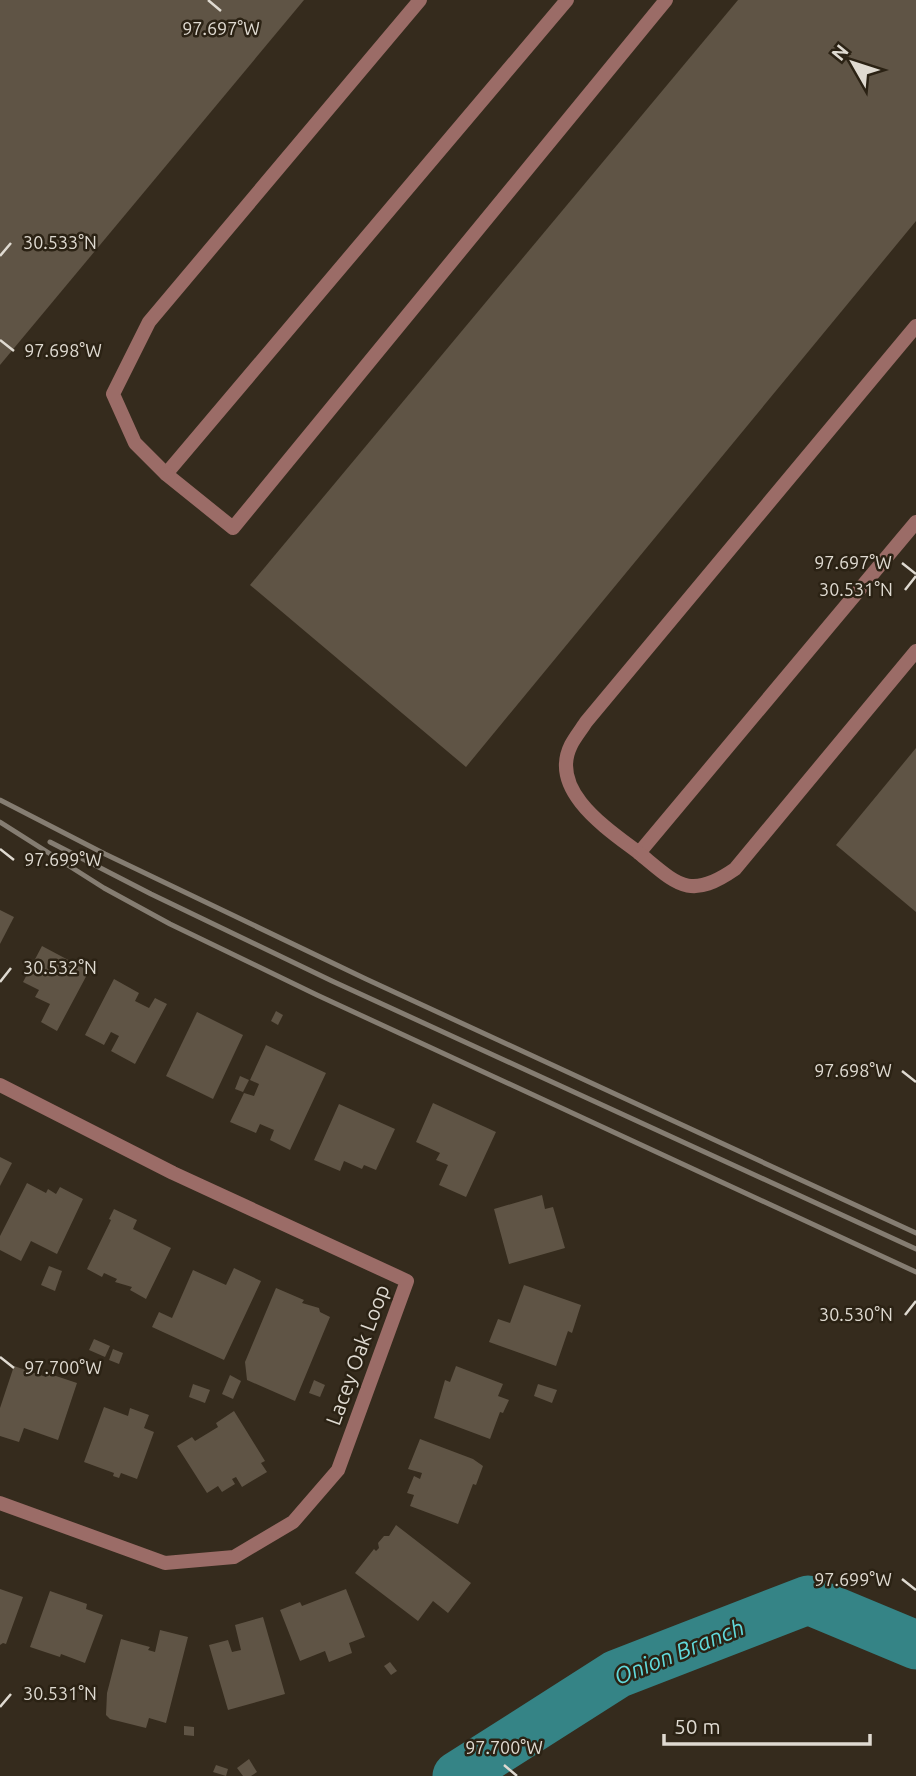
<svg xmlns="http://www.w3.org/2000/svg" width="916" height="1776" font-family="Ubuntu,sans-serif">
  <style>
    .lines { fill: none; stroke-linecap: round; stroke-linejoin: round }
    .river { stroke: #358486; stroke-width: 49 }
    .building { fill: #5f5445 }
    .lane { stroke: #9b6c67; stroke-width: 14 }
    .street { stroke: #9b6c67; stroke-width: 14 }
    .rail { stroke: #857d72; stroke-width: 5 }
    .ticks { fill: none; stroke: #dfdad1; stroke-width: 2.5 }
    .labels { text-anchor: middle; stroke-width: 5; stroke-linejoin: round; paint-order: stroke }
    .street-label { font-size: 21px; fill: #dfdad1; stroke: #2b2214 }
    .water-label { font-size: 23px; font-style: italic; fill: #61d9db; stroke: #2b2214 }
    .ticks-label { font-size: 18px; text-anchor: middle; fill: #dfdad1; stroke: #2b2214; stroke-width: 5; stroke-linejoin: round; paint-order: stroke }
  </style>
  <rect width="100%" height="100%" fill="#352b1d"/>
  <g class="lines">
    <path class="river" d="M 457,1776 L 617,1674 L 808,1600 L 916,1645"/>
  </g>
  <g class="building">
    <path d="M 0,0 L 304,0 L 0,365 Z"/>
    <path d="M 738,0 L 916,0 L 916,221 L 466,767 L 250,585 Z"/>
    <path d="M 916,748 L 916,912 L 836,845 Z"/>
    <path d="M 0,910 L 14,917 L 0,944 Z"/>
    <path d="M 42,946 L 89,971 L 57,1031 L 41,1022 L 50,1004 L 35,997 L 39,990 L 23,982 Z"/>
    <path d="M 114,979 L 139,993 L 135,1001 L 149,1008 L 155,998 L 167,1004 L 135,1064 L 111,1051 L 119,1036 L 111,1032 L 104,1045 L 85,1035 Z"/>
    <path d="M 276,1011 L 283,1015 L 278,1025 L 271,1021 Z"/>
    <path d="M 197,1012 L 243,1035 L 213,1099 L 166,1076 Z"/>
    <path d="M 266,1045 L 326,1073 L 290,1150 L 270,1140 L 274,1130 L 260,1124 L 256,1133 L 230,1122 L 244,1093 L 254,1096 L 259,1084 L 250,1080 Z"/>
    <path d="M 240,1076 L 249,1080 L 243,1092 L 235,1089 Z"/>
    <path d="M 433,1103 L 496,1132 L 466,1197 L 439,1185 L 448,1165 L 436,1160 L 440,1153 L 416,1142 Z"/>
    <path d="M 339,1104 L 395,1129 L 376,1170 L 364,1165 L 362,1169 L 344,1161 L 340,1171 L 314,1160 Z"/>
    <path d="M 0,1157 L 12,1163 L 0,1186 Z"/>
    <path d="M 27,1183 L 46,1193 L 48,1189 L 56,1194 L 60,1187 L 83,1199 L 57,1254 L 31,1241 L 21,1261 L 0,1250 L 0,1236 Z"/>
    <path d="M 542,1195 L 545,1209 L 553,1207 L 565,1248 L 509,1264 L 494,1209 Z"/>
    <path d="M 114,1209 L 137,1220 L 133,1229 L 171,1248 L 146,1299 L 130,1290 L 132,1287 L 115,1282 L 117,1279 L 104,1273 L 102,1277 L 87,1269 L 111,1220 L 109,1219 Z"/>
    <path d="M 49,1266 L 62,1271 L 55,1291 L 41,1285 Z"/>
    <path d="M 234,1268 L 261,1281 L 224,1360 L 152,1327 L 159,1312 L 172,1318 L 193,1270 L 226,1285 Z"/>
    <path d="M 524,1285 L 581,1305 L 572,1333 L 568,1331 L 556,1366 L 489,1342 L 498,1319 L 510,1323 Z"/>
    <path d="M 276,1288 L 304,1300 L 302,1303 L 319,1308 L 320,1312 L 330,1317 L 295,1401 L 247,1380 L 245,1362 Z"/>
    <path d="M 94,1339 L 110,1346 L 105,1357 L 89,1350 Z"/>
    <path d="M 113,1349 L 123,1353 L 119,1364 L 109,1360 Z"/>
    <path d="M 14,1366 L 46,1377 L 47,1373 L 77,1383 L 58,1440 L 24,1428 L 19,1442 L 0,1436 L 0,1408 Z"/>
    <path d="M 456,1366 L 503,1384 L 498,1396 L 509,1400 L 503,1413 L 500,1412 L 490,1439 L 434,1418 L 445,1380 L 450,1382 Z"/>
    <path d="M 230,1375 L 241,1381 L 233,1399 L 222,1394 Z"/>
    <path d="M 314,1380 L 325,1385 L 320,1397 L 309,1393 Z"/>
    <path d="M 193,1384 L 210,1390 L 205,1403 L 189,1397 Z"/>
    <path d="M 538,1384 L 557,1390 L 552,1403 L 534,1396 Z"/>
    <path d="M 104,1407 L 128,1416 L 130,1408 L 149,1415 L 144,1428 L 154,1432 L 137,1479 L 121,1473 L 119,1478 L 113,1476 L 114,1473 L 84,1462 Z"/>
    <path d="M 234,1411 L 265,1461 L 261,1463 L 267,1472 L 242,1487 L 236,1477 L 232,1479 L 235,1484 L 222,1492 L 218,1486 L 207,1493 L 177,1446 L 192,1437 L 195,1441 L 218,1427 L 216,1423 Z"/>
    <path d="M 420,1439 L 473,1459 L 483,1466 L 476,1485 L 473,1484 L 458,1524 L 410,1506 L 414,1495 L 407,1493 L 414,1476 L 420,1479 L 422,1473 L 408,1469 Z"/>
    <path d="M 396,1525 L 471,1583 L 448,1613 L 433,1601 L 418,1621 L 355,1573 L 374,1549 L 376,1551 L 379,1548 L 378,1543 L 384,1536 L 389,1536 Z"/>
    <path d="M 0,1589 L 23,1597 L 6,1644 L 3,1643 L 0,1645 Z"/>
    <path d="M 346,1589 L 365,1637 L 349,1643 L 352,1653 L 329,1662 L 325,1651 L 300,1661 L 280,1610 L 300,1602 L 302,1606 Z"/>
    <path d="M 50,1591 L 87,1604 L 86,1609 L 103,1615 L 85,1663 L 61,1654 L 60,1657 L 30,1647 Z"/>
    <path d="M 263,1617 L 285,1694 L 228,1710 L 209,1645 L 228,1640 L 232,1652 L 241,1650 L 235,1625 Z"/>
    <path d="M 160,1630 L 188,1637 L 166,1723 L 149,1718 L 146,1728 L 110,1719 L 106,1715 L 107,1693 L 121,1639 L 150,1647 L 148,1650 L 155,1652 Z"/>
    <path d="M 390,1662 L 397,1671 L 391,1675 L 384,1666 Z"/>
    <path d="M 184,1726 L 194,1727 L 194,1736 L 184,1735 Z"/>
    <path d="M 249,1759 L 257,1772 L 251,1776 L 243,1776 L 237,1768 Z"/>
    <path d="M 216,1765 L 228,1769 L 226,1776 L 213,1772 Z"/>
  </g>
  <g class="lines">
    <g class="lane">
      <path d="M 420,0 L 149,322 L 113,394 L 135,443 L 166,474 L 567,0"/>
      <path d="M 916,326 L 586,722 C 581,730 575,737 571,745 C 548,791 609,830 639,853 L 916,522"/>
      <path d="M 166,474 L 233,528 L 666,0"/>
      <path d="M 639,853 C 677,884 689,901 735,869 L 916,651"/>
    </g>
    <path class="street" d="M 0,1085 L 173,1173 L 407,1281 L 338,1470 L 293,1522 L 234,1557 L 165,1563 L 0,1503"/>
    <g class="rail">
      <path d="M 0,800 L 105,854 L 366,979 L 916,1233"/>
      <path d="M 0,822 L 104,888 L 170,924 L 317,995 L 916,1272"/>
      <path d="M 50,842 L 151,894 L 332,981 L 916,1249"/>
    </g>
  </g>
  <path class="ticks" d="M 208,0 L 221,11M 0,256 L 11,243M 0,340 L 14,351M 902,563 L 916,574M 905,590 L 916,576M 0,849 L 14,860M 0,982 L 11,968M 902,1071 L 916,1082M 905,1315 L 916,1301M 0,1357 L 14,1368M 902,1579 L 916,1590M 0,1707 L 11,1694M 504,1765 L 517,1776"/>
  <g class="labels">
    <g class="street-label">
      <text transform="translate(358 1355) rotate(-70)" y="7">Lacey Oak Loop</text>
    </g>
    <g class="water-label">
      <text transform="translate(679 1652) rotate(-22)" y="8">Onion Branch</text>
    </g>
  </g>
  <g class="ticks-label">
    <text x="221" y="35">97.697°W</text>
    <text x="60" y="249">30.533°N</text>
    <text x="63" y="357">97.698°W</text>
    <text x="853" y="569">97.697°W</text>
    <text x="856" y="596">30.531°N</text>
    <text x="63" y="866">97.699°W</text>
    <text x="60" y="974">30.532°N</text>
    <text x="853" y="1077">97.698°W</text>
    <text x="856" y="1321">30.530°N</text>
    <text x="63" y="1374">97.700°W</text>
    <text x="853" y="1586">97.699°W</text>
    <text x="60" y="1700">30.531°N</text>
    <text x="504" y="1754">97.700°W</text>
  </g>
  <g transform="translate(853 63) rotate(309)" stroke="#2b2214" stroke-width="5" paint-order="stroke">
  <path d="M0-5L12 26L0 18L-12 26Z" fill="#dfdad1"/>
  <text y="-10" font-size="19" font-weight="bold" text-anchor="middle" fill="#dfdad1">N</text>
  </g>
  <path d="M664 1734v10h206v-10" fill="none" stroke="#dfdad1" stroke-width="3.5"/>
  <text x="674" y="1734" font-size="21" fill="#dfdad1" stroke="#2b2214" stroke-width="5" paint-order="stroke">50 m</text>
</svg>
